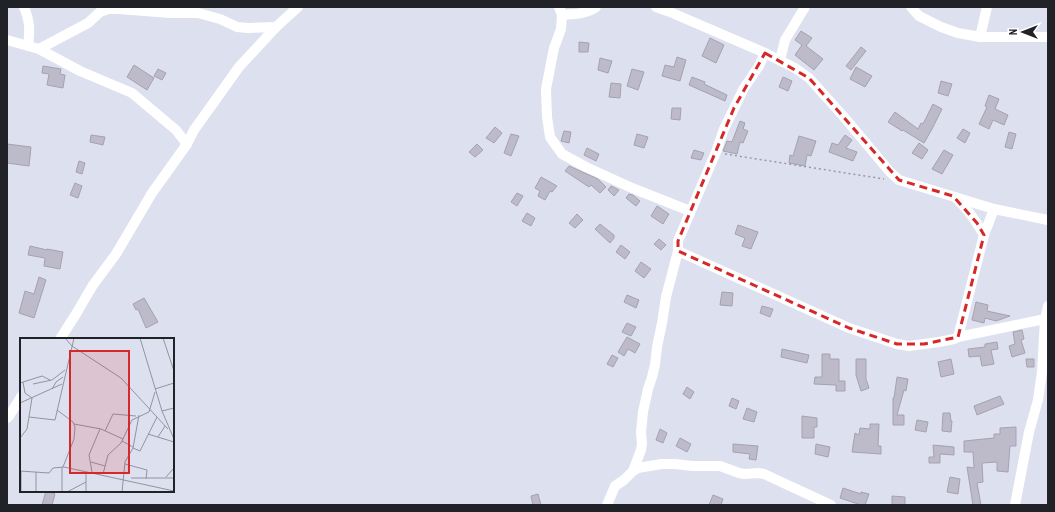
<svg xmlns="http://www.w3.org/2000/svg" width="1055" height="512" font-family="'Archivo Narrow',sans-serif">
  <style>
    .building { fill: #bdbac9; stroke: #a5a2b0 }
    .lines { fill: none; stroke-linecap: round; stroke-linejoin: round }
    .path { stroke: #9799a5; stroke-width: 1.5; stroke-dasharray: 2 3; stroke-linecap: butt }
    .minor { stroke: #fff; stroke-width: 10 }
    .marked { fill: none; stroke: #d62828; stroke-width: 3; stroke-dasharray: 8 5; stroke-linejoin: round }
    .inset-road { fill: none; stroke: #92949f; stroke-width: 1 }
    .view { fill: #d62828; fill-opacity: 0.15; stroke: #d62828; stroke-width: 2 }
    .inset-edge { fill: none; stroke: #212228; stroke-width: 2 }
  </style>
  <rect width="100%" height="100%" fill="#dde0ef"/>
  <g class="building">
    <path d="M 801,31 L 812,38 L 806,46 L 823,59 L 814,70 L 795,55 L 802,45 L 795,40 Z"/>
    <path d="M 710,38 L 724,45 L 716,63 L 702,56 Z"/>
    <path d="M 579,42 L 589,43 L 588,52 L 579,52 Z"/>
    <path d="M 861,47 L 866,51 L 851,70 L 846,66 Z"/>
    <path d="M 677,57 L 686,60 L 680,81 L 662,76 L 665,65 L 674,67 Z"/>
    <path d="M 600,58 L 612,61 L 608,73 L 598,70 Z"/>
    <path d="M 134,65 L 154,78 L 147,90 L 127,77 Z"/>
    <path d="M 43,66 L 61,69 L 60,74 L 65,75 L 63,88 L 47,85 L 49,74 L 42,73 Z"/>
    <path d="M 856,67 L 872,76 L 865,87 L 850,79 Z"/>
    <path d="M 158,69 L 166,73 L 162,80 L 154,76 Z"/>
    <path d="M 632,69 L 644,72 L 638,90 L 627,86 Z"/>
    <path d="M 692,77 L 705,82 L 704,84 L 727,95 L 725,101 L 689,85 Z"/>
    <path d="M 783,77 L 792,81 L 788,91 L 779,87 Z"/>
    <path d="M 941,81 L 952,84 L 948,96 L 938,93 Z"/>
    <path d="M 611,83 L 621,84 L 620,98 L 609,97 Z"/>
    <path d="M 989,95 L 999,99 L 995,109 L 1008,115 L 1004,125 L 993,120 L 989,129 L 979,124 L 987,107 L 985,106 Z"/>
    <path d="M 933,104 L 942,109 L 932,129 L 924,143 L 903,130 L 902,131 L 888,122 L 895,112 L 918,129 L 921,123 L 923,124 Z"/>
    <path d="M 672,108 L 681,108 L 680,120 L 671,119 Z"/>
    <path d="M 740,121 L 745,123 L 743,129 L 748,131 L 743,143 L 740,142 L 737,154 L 723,151 L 727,141 L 732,142 Z"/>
    <path d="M 495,127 L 502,133 L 494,143 L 486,138 Z"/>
    <path d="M 963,129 L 970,133 L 965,143 L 957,138 Z"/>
    <path d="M 564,131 L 571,132 L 569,143 L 561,141 Z"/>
    <path d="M 1009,132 L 1016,134 L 1012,149 L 1005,147 Z"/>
    <path d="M 511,134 L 519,136 L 511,156 L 504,153 Z"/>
    <path d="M 637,134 L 648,137 L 644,148 L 634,145 Z"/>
    <path d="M 91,135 L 105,137 L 103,145 L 90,142 Z"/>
    <path d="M 845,135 L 852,140 L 846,148 L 857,152 L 853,161 L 829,152 L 832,143 L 838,145 Z"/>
    <path d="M 799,136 L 816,141 L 811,156 L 807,155 L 805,166 L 789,163 L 790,155 L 793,156 Z"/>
    <path d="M 919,143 L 928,150 L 922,159 L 912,153 Z"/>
    <path d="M 7,144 L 31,147 L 29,166 L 7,163 Z"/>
    <path d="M 477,144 L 483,150 L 475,157 L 469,152 Z"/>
    <path d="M 587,148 L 599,154 L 596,161 L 584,155 Z"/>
    <path d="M 694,150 L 704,153 L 701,160 L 691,158 Z"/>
    <path d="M 944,150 L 953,155 L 942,174 L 932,169 Z"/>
    <path d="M 79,161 L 85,163 L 82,174 L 76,172 Z"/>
    <path d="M 569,166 L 598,179 L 606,187 L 600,193 L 591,185 L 589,187 L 565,171 Z"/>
    <path d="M 541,177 L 557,186 L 552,192 L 550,191 L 545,200 L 538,196 L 540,191 L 535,188 Z"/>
    <path d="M 75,183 L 82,186 L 78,198 L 70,195 Z"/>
    <path d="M 611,186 L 619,190 L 614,196 L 608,190 Z"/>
    <path d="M 517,193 L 523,196 L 517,206 L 511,202 Z"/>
    <path d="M 629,194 L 633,195 L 640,201 L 636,206 L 626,198 Z"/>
    <path d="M 657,206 L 669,214 L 663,224 L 651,216 Z"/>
    <path d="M 527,213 L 535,218 L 531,226 L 522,221 Z"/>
    <path d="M 577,214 L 583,220 L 575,228 L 569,223 Z"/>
    <path d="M 600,224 L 614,235 L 614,238 L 610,243 L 595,229 Z"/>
    <path d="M 738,225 L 758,232 L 751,249 L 742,246 L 745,238 L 735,234 Z"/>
    <path d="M 659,239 L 666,245 L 661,250 L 654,244 Z"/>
    <path d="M 621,245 L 630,252 L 625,259 L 616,252 Z"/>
    <path d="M 30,246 L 47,250 L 47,249 L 63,252 L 60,269 L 44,266 L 45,258 L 28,255 Z"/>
    <path d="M 641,262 L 651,269 L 644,278 L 635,271 Z"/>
    <path d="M 39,277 L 46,280 L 34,318 L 19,313 L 25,291 L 34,294 Z"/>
    <path d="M 722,292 L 733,293 L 732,306 L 720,305 Z"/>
    <path d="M 627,295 L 639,300 L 636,308 L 624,302 Z"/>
    <path d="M 144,298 L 158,322 L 146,328 L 138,309 L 136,310 L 133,304 Z"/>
    <path d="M 976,302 L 988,305 L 987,311 L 1010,316 L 996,321 L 985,318 L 984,323 L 972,320 Z"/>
    <path d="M 762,306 L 773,309 L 770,317 L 760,313 Z"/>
    <path d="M 627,323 L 636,327 L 631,336 L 622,332 Z"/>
    <path d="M 1022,330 L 1024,339 L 1021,340 L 1025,353 L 1012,357 L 1009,346 L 1015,344 L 1013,332 Z"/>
    <path d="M 627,337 L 640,344 L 635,353 L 628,349 L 624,356 L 618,352 Z"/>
    <path d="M 997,342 L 998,349 L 991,350 L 994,364 L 982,366 L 980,356 L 969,357 L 968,349 L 985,347 L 985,344 Z"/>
    <path d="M 782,349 L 809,355 L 807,363 L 781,357 Z"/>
    <path d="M 822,354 L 830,354 L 830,359 L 839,359 L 839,381 L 845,381 L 845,391 L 836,391 L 836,385 L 814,384 L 815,377 L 822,377 Z"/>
    <path d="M 612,355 L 618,358 L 613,367 L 607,364 Z"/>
    <path d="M 856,359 L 866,359 L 866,379 L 869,388 L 861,391 L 856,375 Z"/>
    <path d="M 951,359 L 954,374 L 941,377 L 938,362 Z"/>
    <path d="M 1026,359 L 1034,359 L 1034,367 L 1027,367 Z"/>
    <path d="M 897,377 L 908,379 L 906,391 L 904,390 L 897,415 L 904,415 L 904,425 L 893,425 L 893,398 L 894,398 Z"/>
    <path d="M 687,387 L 694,392 L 690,399 L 683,394 Z"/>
    <path d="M 1000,396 L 1004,404 L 977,415 L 974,406 Z"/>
    <path d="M 732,398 L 739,401 L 736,409 L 729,406 Z"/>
    <path d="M 747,408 L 757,412 L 754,422 L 743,419 Z"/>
    <path d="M 943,413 L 950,413 L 951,421 L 952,421 L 951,432 L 942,431 Z"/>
    <path d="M 802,416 L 817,418 L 817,427 L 814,427 L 814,438 L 802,438 Z"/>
    <path d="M 917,420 L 928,422 L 926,432 L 915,430 Z"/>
    <path d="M 870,424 L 879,424 L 878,446 L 881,446 L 881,454 L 852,452 L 855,433 L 859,435 L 860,428 L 870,429 Z"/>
    <path d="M 1016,427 L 1016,446 L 1010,446 L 1008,472 L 997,471 L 997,462 L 982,463 L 983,482 L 977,483 L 981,505 L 973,505 L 967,467 L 974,468 L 973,452 L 964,452 L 964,441 L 994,438 L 994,434 L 1000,434 L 1000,428 Z"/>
    <path d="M 660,429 L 667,433 L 663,443 L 656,440 Z"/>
    <path d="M 680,438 L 691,444 L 687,452 L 676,446 Z"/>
    <path d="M 733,444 L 758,446 L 756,460 L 749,459 L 750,454 L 733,452 Z"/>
    <path d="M 816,444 L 830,447 L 828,457 L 815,454 Z"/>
    <path d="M 933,445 L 954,447 L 954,455 L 940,454 L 940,463 L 929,463 L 929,457 L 934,457 Z"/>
    <path d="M 950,477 L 960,479 L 958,494 L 947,492 Z"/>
    <path d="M 843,488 L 861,494 L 861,492 L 869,494 L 865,505 L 861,505 L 840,498 Z"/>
    <path d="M 46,491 L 55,494 L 52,505 L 42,505 Z"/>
    <path d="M 538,494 L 541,505 L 533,505 L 531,496 Z"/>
    <path d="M 713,495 L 723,499 L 721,505 L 709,505 Z"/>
    <path d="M 892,496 L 905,497 L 905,505 L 892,505 Z"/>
  </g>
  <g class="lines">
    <path class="path" d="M 725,154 L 884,179"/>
    <g class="minor">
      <path d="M 24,7 C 30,22 30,29 28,46"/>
      <path d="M 559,7 L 562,15 L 561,29 L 554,48 L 546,89 L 547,117 L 550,137 L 562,154 L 586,167 L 632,188 L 690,211"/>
      <path d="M 656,7 L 670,12 L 765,53 L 795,68 L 809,78 L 844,117 L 890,172 L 899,180 L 994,209 L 1048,220"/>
      <path d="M 911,7 L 919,16 L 941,27 L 958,33 L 980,37 L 1048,37"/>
      <path d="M 562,15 C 573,14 587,14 596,7"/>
      <path d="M 980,37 L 987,7"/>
      <path d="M 7,40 L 39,49 L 80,71 L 132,93 L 176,130 L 187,144"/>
      <path d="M 39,49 L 88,23 L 100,12 L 108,9 L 119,9 L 170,13 L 198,13 L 220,19 L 237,27 L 248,28 L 276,27"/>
      <path d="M 780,60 L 785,40 L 805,7"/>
      <path d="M 955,197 C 967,208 976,221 984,235"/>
      <path d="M 678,251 L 849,328 L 897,344 L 909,346 L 939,342 L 954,339 L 958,337 L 1045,319"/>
      <path d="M 958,337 L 984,235 L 994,209"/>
      <path d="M 60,339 L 76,314 L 93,285 L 116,254 L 152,193 L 187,144 L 194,130 L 239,67 L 276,27 L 298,7"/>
      <path d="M 7,418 L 9,416 L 21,397"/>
      <path d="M 633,471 L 641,450 L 642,444 L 641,432 L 643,412 L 648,389 L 652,377 L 655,365 L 657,347 L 662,323 L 666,297 L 678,251 L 678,241 L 716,152 L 724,129 L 744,88 L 759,66 L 765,53"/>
      <path d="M 607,505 L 615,486 L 624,480 L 633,471 L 638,468 L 661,464 L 675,464 L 692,466 L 720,466 L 739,473 L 745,474 L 758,473 L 764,474 L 831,505"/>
      <path d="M 1015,505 L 1029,432 L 1038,400 L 1042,372 L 1045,319 L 1048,306"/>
    </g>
  </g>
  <path class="marked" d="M 765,53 L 809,78 L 899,180 L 953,196 L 977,223 L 984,235 L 958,337 L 924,344 L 897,344 L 849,328 L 678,251 L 678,241 L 734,108 Z"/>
  <g transform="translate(20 338)">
    <rect width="154" height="154" fill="#dde0ef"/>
    <path class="inset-road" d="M 45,0 L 52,8 L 101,40 L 148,91M 120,0 L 142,73 L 154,101M 143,0 L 154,33M 3,44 L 5,55 L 12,60M 0,45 L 22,38 L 30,42M 13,46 L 32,42 L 45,32M 32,51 L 36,44 L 43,39M 135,51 L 154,45M 0,65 L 42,46M 37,72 L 53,84 L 55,89 L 54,101 L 43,129M 142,73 L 154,70M 9,79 L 35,82 L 54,0M 54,86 L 81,91 L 103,101M 85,93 L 93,76 L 116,78M 128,96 L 154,104M 138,99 L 145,88M 0,100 L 7,91 L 12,60M 102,103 L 113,109M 113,110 L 120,113 L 137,79M 71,124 L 85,128M 105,126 L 127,132 L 126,141M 42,129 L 42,154M 0,133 L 29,135 L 33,130 L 44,129 L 154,153M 1,133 L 1,154M 72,134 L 69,117 L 80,91M 83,136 L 88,117 L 101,105 L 112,82 L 129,74 L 135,54M 146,139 L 154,130M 111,140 L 154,140M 16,154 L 16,134M 47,154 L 66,144M 66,154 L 66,134M 102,154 L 105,124 L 113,110 L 119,77"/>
    <path class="view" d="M 50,13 L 109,13 L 109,135 L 50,135 Z"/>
    <rect width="154" height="154" class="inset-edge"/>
  </g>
  <rect width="1055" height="512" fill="none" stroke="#212228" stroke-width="16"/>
  <g transform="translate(1023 32) rotate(270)" stroke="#ffffff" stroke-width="3" paint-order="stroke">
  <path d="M0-3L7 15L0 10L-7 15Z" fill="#212228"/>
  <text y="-6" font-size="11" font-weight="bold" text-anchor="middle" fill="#212228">N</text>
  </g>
</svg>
